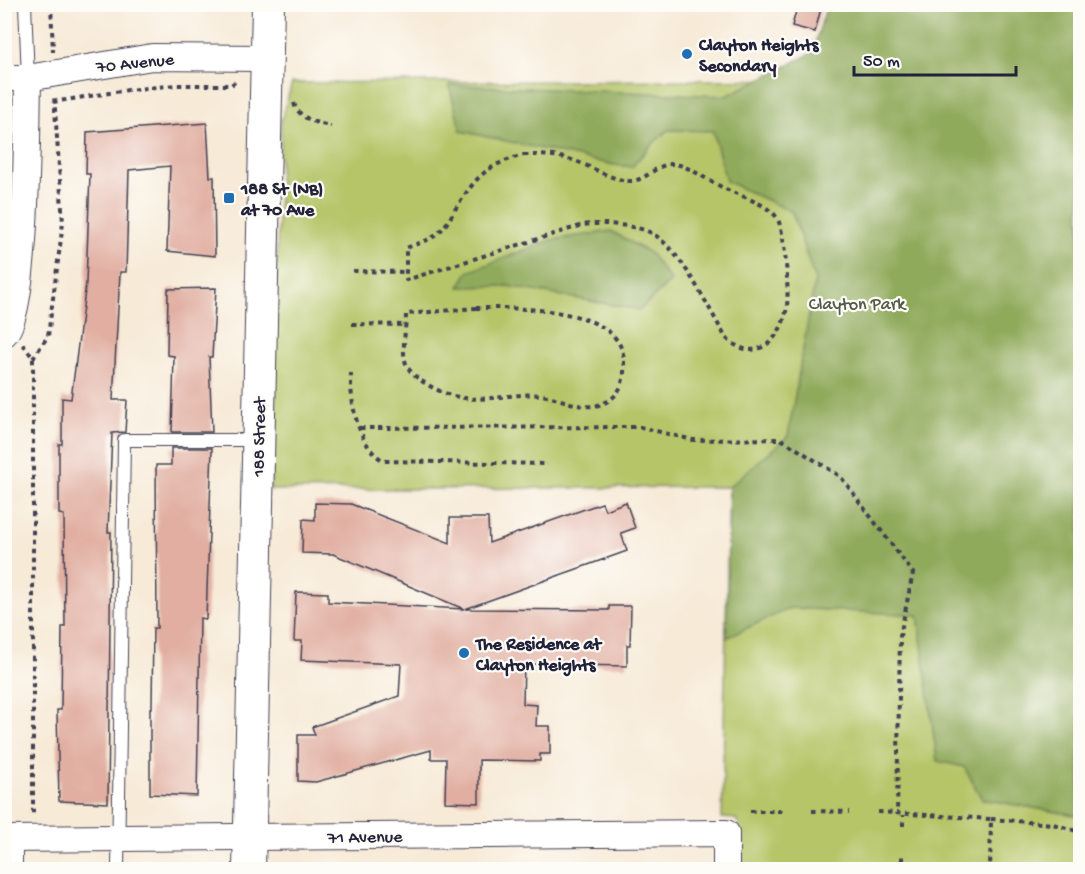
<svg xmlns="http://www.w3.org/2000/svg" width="1085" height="874" font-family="'Gochi Hand',sans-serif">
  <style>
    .green { fill: #b5c567; stroke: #6c7451; stroke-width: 1.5 }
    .forest { fill: #90aa5c; stroke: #59664c; stroke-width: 1.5 }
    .building { fill: #e1aea1 }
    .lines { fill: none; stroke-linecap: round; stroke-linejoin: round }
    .service-casing { stroke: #424052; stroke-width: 14 }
    .minor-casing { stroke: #424052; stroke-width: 28 }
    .tertiary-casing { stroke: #424052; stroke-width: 34 }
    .path { stroke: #424052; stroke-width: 4; stroke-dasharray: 4.5 4.5; stroke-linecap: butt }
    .service { stroke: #fff; stroke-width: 12 }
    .minor { stroke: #fff; stroke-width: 26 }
    .tertiary { stroke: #fff; stroke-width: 32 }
    .poi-dot { fill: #1f6fb2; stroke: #fdfcf7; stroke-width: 2 }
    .labels { text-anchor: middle; stroke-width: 4.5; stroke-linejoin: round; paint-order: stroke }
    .poi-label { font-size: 18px; font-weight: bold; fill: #22223b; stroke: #fdfcf7; text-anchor: start }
    .street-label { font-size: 18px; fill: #22223b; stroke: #fdfcf7 }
    .park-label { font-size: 18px; fill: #555b4a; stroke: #fdfcf7 }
  </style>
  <rect width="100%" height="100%" fill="#fdfcf7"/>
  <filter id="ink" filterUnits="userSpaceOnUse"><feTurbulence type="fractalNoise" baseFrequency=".0167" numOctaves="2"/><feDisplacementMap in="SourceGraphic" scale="12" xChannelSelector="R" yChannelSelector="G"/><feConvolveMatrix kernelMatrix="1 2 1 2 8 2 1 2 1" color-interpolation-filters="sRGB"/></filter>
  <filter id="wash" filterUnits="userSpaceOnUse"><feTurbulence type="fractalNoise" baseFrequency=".008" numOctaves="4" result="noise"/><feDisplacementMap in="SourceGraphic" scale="24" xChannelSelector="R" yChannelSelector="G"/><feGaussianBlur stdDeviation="1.35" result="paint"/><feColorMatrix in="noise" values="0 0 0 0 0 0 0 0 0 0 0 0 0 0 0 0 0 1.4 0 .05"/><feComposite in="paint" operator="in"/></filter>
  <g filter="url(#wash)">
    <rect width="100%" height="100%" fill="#f7ead7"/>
    <path class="green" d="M 1080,77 L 1080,869 L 738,869 L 739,823 L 735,819 L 722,818 L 729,487 L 270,490 L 281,121 L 292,83 Z"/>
    <g class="forest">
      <path d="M 827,5 L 1080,5 L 1080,816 L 982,799 L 964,767 L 937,761 L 918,615 L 790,608 L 726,638 L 729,487 L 788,436 L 815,280 L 792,212 L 726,181 L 713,131 L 668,130 L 649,147 L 632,167 L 614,165 L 461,131 L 449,85 L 726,96 L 812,53 Z"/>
      <path d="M 611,231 L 650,253 L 671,281 L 640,310 L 507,286 L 459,287 L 468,272 L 551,240 Z"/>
    </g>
    <g id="blocks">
      <g class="building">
        <path d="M 798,4 L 822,4 L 815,32 L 792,26 Z"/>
        <path d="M 207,123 L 210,177 L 214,177 L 215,256 L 167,251 L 170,166 L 129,170 L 126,272 L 120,272 L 113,400 L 127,400 L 125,432 L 112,433 L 108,532 L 111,532 L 108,803 L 59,801 L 57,710 L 61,710 L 62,627 L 65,627 L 64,515 L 59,514 L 59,444 L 62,444 L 62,398 L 71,399 L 86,283 L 90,174 L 86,174 L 87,132 Z"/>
        <path d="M 216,288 L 212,357 L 209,357 L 212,432 L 172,432 L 174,356 L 167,355 L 168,289 Z"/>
        <path d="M 171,448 L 212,448 L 206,619 L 200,618 L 197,796 L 150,794 L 150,708 L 152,708 L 153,628 L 157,628 L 156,465 L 171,465 Z"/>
        <path d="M 626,502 L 635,528 L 621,533 L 627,551 L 465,609 L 609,610 L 609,606 L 631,606 L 630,645 L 627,645 L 627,666 L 524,664 L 523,704 L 537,705 L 536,726 L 550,726 L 550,754 L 540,754 L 540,761 L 479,760 L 479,803 L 445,802 L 446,759 L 431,759 L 431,750 L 316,782 L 298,781 L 298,735 L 315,735 L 312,727 L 399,696 L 401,664 L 301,660 L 302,641 L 294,641 L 296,592 L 328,593 L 328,602 L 464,609 L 333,554 L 302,553 L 303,519 L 315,520 L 315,503 L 351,504 L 450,543 L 450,518 L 488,518 L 489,543 L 602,503 L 605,510 Z"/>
      </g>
    </g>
  </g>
  <g filter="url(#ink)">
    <use href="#blocks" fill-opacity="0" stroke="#424052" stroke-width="1.5"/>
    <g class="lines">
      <defs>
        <g id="service">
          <path d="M 25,4 L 28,78"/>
          <path d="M 4,210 L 25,210"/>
          <path d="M 16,870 L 16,839"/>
          <path d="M 118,870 L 124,440 L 258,440"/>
        </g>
        <g id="minor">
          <path d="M 4,78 L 28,78 L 152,57 L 267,58"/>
          <path d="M 4,334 C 28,314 27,117 28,78"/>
          <path d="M 4,839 L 726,833 L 726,870"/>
        </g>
        <path id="tertiary" d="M 249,870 L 268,4"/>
      </defs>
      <use href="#service" class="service-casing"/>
      <use href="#minor" class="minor-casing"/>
      <use href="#tertiary" class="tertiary-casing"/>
      <g class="path">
        <path d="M 51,4 L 53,52"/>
        <path d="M 53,102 L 128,90 L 176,85 L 231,85 L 235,82"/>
        <path d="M 294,103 C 298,118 317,124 331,126"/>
        <path d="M 524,155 C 542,155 561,155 578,162 C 594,168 612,180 629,181 C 645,182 655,165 671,164 C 685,163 703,178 716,184 C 731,193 757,200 769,210 C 773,212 776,216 778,220 C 785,233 789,290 787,306 C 783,339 756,366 726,338 C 709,309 683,254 655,235 C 640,225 601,222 583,225 L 406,280 L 406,248 C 416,244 428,241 436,235 C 445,228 450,218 456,208 C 477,176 486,165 524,155 Z"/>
        <path d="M 353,271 L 406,272"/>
        <path d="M 476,308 C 516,308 624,305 624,363 C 625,376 622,391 611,399 C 587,416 565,398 541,395 C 524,393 507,397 491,398 C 467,401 445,396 425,383 C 417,379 407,370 405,360 C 402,349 406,327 406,314 Z"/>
        <path d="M 352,324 L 406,325"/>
        <path d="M 23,344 L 33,358 L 33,816"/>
        <path d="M 33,358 L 48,336 L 63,223 L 54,95"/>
        <path d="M 351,373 C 350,401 357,446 384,461 L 547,464"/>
        <path d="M 360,428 L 640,427 L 693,440 L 781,439 L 840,476 L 913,573 L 900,636 L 897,814"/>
        <path d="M 750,811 L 786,811"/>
        <path d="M 812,811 L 849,812"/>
        <path d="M 878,812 L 991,819 L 990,870"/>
        <path d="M 991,819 L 1053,824 L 1080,832"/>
        <path d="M 903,826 L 903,815"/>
        <path d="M 902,870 L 902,855"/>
      </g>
      <use href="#service" class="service"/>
      <use href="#minor" class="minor"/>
      <use href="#tertiary" class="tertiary"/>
    </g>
  </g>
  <g class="poi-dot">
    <circle cx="687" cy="54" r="6"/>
    <rect x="223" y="192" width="12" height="12" rx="3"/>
    <circle cx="464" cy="653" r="6"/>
  </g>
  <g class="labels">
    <g class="poi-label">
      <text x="699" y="50">Clayton Heights<tspan x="699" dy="21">Secondary</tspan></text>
      <text x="241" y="194">188 St (NB)<tspan x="241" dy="21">at 70 Ave</tspan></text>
      <text x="476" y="649">The Residence at<tspan x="476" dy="21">Clayton Heights</tspan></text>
    </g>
    <g class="street-label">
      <text transform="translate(135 62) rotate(-6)" y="6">70 Avenue</text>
      <text transform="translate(258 437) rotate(-89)" y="6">188 Street</text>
      <text transform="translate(365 836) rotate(-1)" y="6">71 Avenue</text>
    </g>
    <g class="park-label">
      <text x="857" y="309">Clayton Park</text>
    </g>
  </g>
  <rect width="1085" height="874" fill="none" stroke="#fdfcf7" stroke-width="24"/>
  <path d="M854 66v9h162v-9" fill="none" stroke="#22223b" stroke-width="3"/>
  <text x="863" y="66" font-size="18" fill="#22223b" stroke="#fdfcf7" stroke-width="4.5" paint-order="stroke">50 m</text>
</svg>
